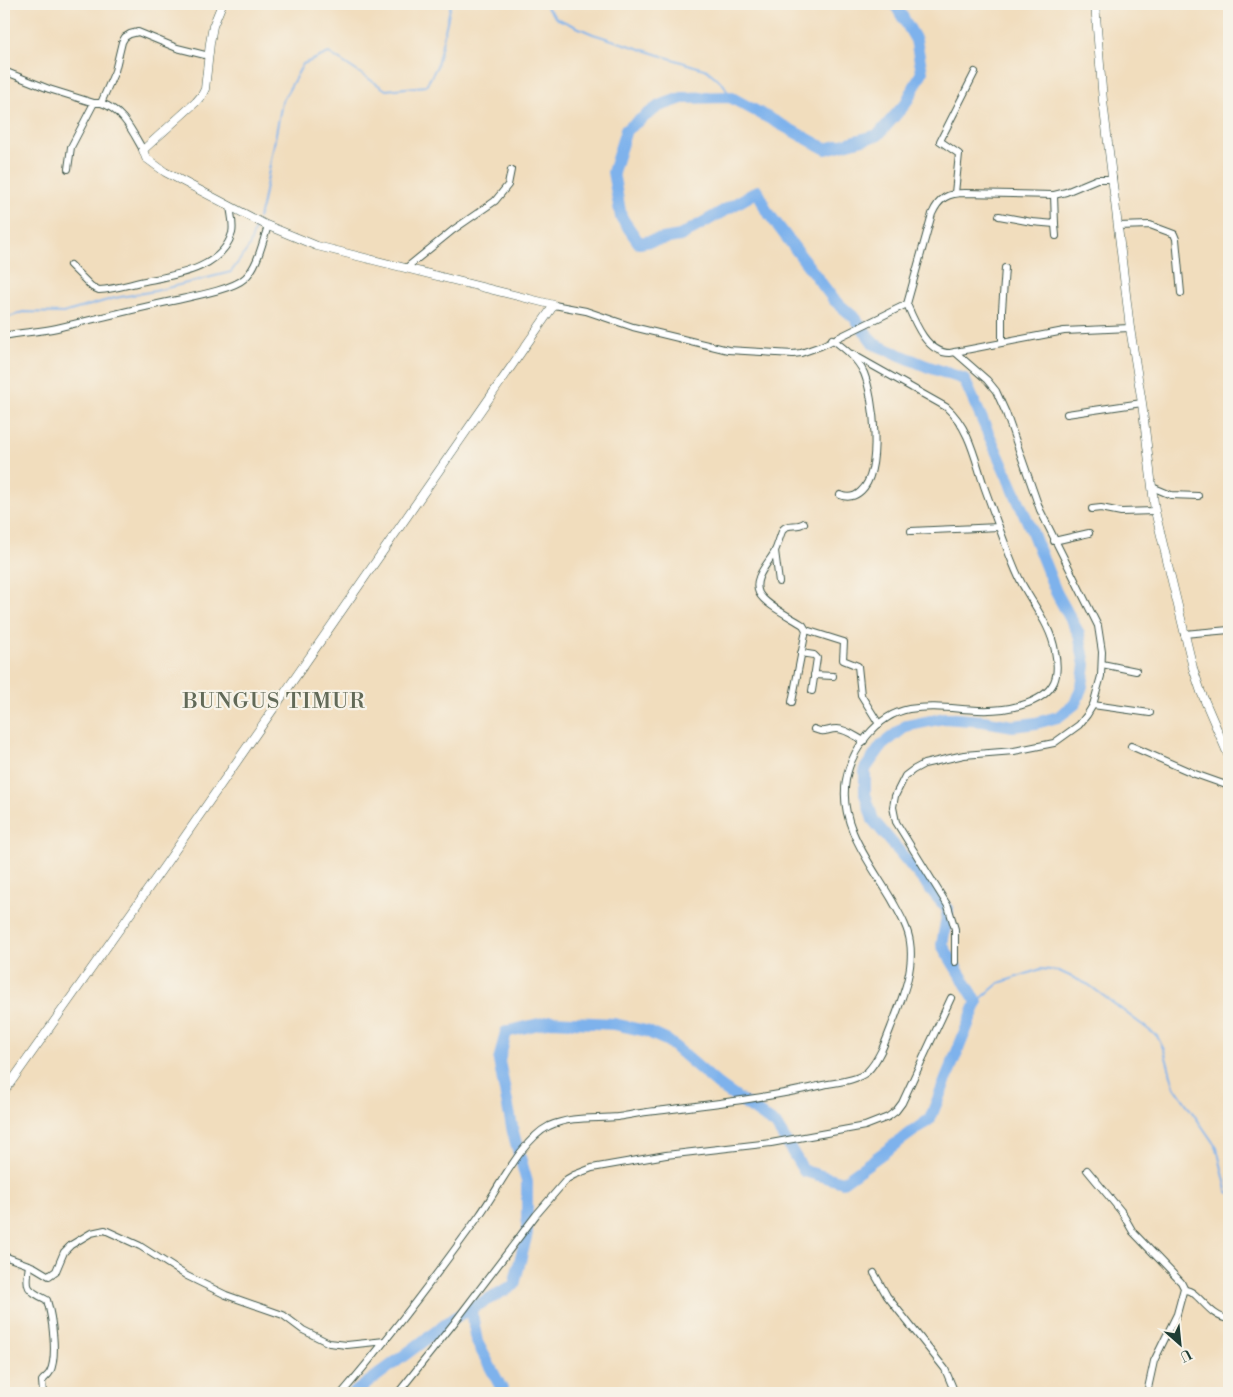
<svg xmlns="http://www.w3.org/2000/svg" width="1233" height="1397" font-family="'Libre Bodoni',serif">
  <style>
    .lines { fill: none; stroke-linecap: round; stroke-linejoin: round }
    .stream { stroke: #7eb2ec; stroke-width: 2 }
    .river { stroke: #7eb2ec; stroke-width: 12 }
    .minor-casing { stroke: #3e5549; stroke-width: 8 }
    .tertiary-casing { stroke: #3e5549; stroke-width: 9 }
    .minor { stroke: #fff; stroke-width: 6 }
    .tertiary { stroke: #fff; stroke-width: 8 }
    .labels { text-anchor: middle; stroke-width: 4.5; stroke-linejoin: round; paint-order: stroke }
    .quarter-label { font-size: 22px; letter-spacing: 1px; fill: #626a58; stroke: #f7f3e8 }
  </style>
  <rect width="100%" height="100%" fill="#f7f3e8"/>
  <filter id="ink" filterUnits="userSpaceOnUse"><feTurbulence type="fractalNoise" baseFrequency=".02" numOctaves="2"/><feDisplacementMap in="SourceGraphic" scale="10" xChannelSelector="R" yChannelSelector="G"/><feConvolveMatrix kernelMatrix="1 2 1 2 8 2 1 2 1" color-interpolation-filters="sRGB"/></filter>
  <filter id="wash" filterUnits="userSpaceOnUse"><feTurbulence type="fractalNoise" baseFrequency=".0096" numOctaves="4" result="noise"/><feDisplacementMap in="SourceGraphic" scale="20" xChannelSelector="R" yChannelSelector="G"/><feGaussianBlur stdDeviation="1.12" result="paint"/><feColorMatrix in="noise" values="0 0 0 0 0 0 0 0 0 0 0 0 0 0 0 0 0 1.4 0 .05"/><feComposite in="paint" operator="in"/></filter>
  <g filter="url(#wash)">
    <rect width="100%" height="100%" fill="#f1ddbd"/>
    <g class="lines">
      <g class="stream">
        <path d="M 544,4 L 556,18 L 593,34 L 707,70 L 724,85 L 730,97"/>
        <path d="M 258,218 L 262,207 L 282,102 L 303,64 L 329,53 L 386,90 L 426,86 L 437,66 L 451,4"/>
        <path d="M 4,319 L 23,312 L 63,313 L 115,298 L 155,291 L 231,272 L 249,247 L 257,222"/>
        <path d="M 977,1002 L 999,983 L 1041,969 L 1059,971 L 1089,985 L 1157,1036 L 1164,1050 L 1174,1086 L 1217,1148 L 1227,1190 L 1229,1193"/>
      </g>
      <g class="river">
        <path d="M 471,1308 L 477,1342 L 504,1393"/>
        <path d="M 354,1393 L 454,1318 L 514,1285 L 527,1233 L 527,1182 L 513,1132 L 499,1061 L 506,1032 L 551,1021 L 614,1024 L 646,1031 L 668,1041 L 721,1087 L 776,1125 L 804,1171 L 843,1182 L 930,1119 L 977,1002 L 942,945 L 948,910 L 873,820 L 865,794 L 865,769 L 882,745 L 906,726 L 944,718 L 983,721 L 1013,726 L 1036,723 L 1058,717 L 1075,704 L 1082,686 L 1085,665 L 1079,634 L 1056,592 L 1031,529 L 964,379 L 926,366 L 874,344 L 856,319 L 834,300 L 766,210 L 758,191 L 680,236 L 639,243 L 621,217 L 613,172 L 626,130 L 659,106 L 682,98 L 730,97 L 826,149 L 878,135 L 906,103 L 922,72 L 916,40 L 895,4"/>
      </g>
    </g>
  </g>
  <g filter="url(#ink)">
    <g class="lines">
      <defs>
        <g id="minor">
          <path d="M 4,71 L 49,89 L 94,103"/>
          <path d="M 101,103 C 123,110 132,131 143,150"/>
          <path d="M 68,169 L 71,147 L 94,103 L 101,103 L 115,71 L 122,42 L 125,37 L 130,34 L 138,32 L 177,48 L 209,56"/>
          <path d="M 1113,179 L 1097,179 L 1066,192 L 1054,195 L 965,193 C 948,193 939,198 932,214 L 907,304 C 915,323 927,353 950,353 L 1064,331 L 1130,328"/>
          <path d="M 955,193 L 959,154 L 940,141 L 975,72"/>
          <path d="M 999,216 L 1032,222 L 1055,224 L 1054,195"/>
          <path d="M 1055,224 L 1056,236"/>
          <path d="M 1118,226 L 1150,225 L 1174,234 L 1176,239 L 1181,293"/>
          <path d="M 70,265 L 92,287 L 99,290 C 115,289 130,284 145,281 C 175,275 222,269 232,233 C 234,225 231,215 230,206"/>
          <path d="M 406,268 L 453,230 L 495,201 L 508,185 L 511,170"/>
          <path d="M 554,305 L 586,311 L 633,327 L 728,350 L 793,354 L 801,353 L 821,346 L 907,304"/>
          <path d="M 4,336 C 21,332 39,332 57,328 C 95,319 134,309 172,301 C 190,297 232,290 245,278 C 258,266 262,243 268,226"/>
          <path d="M 832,339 C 845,349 857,358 864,373 C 874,398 883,471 861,491 C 855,497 847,498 840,495"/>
          <path d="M 1002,342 L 1002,310 L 1005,268"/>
          <path d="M 1067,414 L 1142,403"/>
          <path d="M 1152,487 L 1171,495 L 1198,496"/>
          <path d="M 1092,509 L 1101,508 L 1121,512 L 1155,511"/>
          <path d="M 911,531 L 999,527"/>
          <path d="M 1054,541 L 1089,533"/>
          <path d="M 775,551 L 779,582"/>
          <path d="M 806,630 L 844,642 L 843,660 L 858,666 L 861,695 L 879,724"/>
          <path d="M 1184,634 L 1229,630"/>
          <path d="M 801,653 L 814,655 L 817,658 L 812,691"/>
          <path d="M 1102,664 L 1136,671"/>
          <path d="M 814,675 L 833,676"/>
          <path d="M 792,702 L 806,630 L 803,625 C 791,617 765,605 759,593 C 752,578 769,563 775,551 C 778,544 780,536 783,529 C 789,523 797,528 804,523"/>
          <path d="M 1093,705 L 1150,713"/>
          <path d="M 814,729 C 826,734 826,729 837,729 C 846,729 856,737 864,741"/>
          <path d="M 1131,746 L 1195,774 L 1229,786"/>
          <path d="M 955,962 L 955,929 L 948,906 L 896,822 L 893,807 L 895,796 L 905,776 L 913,770 L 924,764 L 964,755 L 1014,751 L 1054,743 L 1079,725 L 1087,715 L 1093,705 L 1101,676 L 1102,652 L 1098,626 L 1040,510 L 1006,413 L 996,391 L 987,380 L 955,352"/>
          <path d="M 1087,1170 L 1121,1211 L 1133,1232 L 1181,1282 L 1184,1288 L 1177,1314 L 1154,1361 L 1147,1393"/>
          <path d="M 4,1256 L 34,1267 L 49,1276 L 56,1271 L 64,1252 L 71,1245 L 91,1233 L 105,1230 L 140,1246 L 187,1276 L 226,1295 L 283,1315 L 303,1330 L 329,1343 L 347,1345 L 385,1341"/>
          <path d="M 29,1265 C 26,1288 25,1289 47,1300 C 52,1317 58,1356 50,1372 C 48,1376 44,1378 42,1381 L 43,1393"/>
          <path d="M 874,1273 L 887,1296 L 945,1369 L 955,1393"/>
          <path d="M 1184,1290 C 1198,1289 1208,1317 1229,1319"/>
          <path d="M 342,1393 C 390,1337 435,1277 479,1216 C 498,1190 521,1140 549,1126 C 571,1116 594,1119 618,1117 C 630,1115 643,1112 656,1111 C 712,1104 768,1098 823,1085 C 837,1082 856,1081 867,1072 C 881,1058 888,1034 895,1017 C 904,993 914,968 910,942 C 908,927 899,913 892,900 C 871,864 838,825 846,780 C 851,750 877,715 909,709 C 933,705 955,709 978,710 C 1002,711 1043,706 1054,682 C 1058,673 1057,661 1055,651 C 1051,628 1037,610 1025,589 C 1018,578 1014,566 1009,554 C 1001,533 993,511 985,489 C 975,460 970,428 946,407 L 852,354"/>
          <path d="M 398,1393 L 454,1323 L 536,1215 L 567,1179 L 574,1175 L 592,1168 L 666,1155 L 771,1143 L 865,1126 L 888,1117 L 896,1111 L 902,1103 L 951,998"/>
        </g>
        <g id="tertiary">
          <path d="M 1095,4 L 1103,101 L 1130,328 L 1142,403 L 1152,487 L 1155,511 L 1193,668 L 1201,692 L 1229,757"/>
          <path d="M 4,1092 L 165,865 L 554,305 L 317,246 L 266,225 L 165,172 L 146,158 L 143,150 L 196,102 L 202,95 L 205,89 L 210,43 L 213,26 L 222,4"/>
        </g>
      </defs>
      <use href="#minor" class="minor-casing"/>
      <use href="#tertiary" class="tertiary-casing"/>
      <use href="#minor" class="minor"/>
      <use href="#tertiary" class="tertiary"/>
    </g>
  </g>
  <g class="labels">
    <g class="quarter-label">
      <text x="274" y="708">BUNGUS TIMUR</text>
    </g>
  </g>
  <rect width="1233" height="1397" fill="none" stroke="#f7f3e8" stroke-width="20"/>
  <g transform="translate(1180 1344) rotate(153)" stroke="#f7f3e8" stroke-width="4" paint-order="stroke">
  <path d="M0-4L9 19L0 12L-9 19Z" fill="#1f3d34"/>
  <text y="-8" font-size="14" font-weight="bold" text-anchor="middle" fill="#1f3d34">U</text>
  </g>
</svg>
